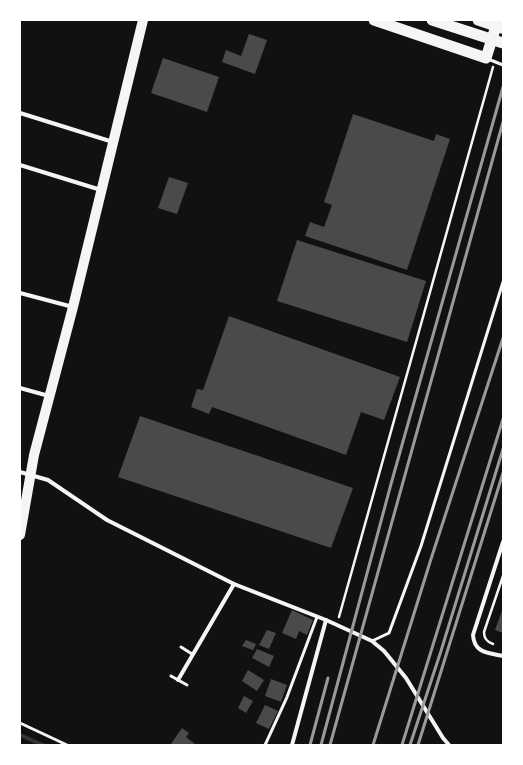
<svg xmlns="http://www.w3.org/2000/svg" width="523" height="765" font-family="Roboto,sans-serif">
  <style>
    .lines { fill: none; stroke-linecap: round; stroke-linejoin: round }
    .stream { stroke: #333; stroke-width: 4 }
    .building { fill: #4a4a4a }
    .path { stroke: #f5f5f5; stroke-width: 2.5 }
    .service { stroke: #f5f5f5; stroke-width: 3 }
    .minor { stroke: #f5f5f5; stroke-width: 4 }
    .primary { stroke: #f5f5f5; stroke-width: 10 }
    .trunk { stroke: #f5f5f5; stroke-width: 11 }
    .rail { stroke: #9a9a9a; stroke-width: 3 }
  </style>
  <rect width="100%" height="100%" fill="#111"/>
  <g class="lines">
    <path class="stream" d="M 20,735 L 43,745"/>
  </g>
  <g class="building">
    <path d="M 249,34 L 267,40 L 255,74 L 222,62 L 226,50 L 241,56 Z"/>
    <path d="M 163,58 L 219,77 L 207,112 L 151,93 Z"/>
    <path d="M 353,114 L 434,141 L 436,134 L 450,139 L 407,270 L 305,236 L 310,222 L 324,227 L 332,205 L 324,202 Z"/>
    <path d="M 169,177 L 188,183 L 177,214 L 158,208 Z"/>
    <path d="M 297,240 L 426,281 L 407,342 L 277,301 Z"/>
    <path d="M 229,316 L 400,377 L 384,420 L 361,412 L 346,455 L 212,407 L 209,414 L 191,407 L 197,389 L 203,390 Z"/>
    <path d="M 140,416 L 353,488 L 331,548 L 118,477 Z"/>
    <path d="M 503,608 L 503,633 L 495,630 Z"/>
    <path d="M 292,610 L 313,620 L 307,635 L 299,631 L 296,639 L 282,633 Z"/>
    <path d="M 267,630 L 276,633 L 269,649 L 259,645 Z"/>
    <path d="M 246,640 L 256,644 L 253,650 L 242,646 Z"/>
    <path d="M 257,649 L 274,656 L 269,667 L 252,658 Z"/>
    <path d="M 248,670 L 264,680 L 257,691 L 242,681 Z"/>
    <path d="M 271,679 L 287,685 L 281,702 L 265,696 Z"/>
    <path d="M 244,696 L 253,701 L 246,713 L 238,708 Z"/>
    <path d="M 265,705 L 278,711 L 269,729 L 256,723 Z"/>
    <path d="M 182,728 L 189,733 L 186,737 L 195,744 L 194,745 L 173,745 L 171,744 Z"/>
  </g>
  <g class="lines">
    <g class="path">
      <path d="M 339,617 L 493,67"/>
      <path d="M 493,644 C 487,642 484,639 484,632 L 503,576"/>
    </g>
    <g class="service">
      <path d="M 488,59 L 503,65"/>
      <path d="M 372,641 L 389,633 L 421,546 L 503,282"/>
      <path d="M 181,647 L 192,654"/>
      <path d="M 171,676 L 187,685"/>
      <path d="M 20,723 L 67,745"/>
      <path d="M 265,745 L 287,697 L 317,617"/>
    </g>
    <g class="minor">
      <path d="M 20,113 L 113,142"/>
      <path d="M 20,165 L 101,190"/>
      <path d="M 20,293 L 73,307"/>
      <path d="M 20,388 L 49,396"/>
      <path d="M 20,472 L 48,480 L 107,520 L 234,584 L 326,620 L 372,641 L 384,651 L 406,678 L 443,738 L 449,745"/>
      <path d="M 503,542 L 473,635 C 474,653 488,653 503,656"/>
      <path d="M 178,680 L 234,584"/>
      <path d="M 292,745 L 326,620"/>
    </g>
    <path class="primary" d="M 20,535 L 34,455 L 73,307 L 143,20"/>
    <g class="trunk">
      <path d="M 374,20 L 486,58 L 498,20"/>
      <path d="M 432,20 L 503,43"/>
      <path d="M 478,20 L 502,28"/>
    </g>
    <g class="rail">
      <path d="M 310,745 L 328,678"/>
      <path d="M 321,745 L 391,484 L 503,87"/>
      <path d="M 330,745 L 503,122"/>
      <path d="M 373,745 L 431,559 L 503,338"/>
      <path d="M 402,745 L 503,419"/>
      <path d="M 410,745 L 441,651 L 503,449"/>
      <path d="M 418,745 L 503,473"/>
    </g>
  </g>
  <rect width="523" height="765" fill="none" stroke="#ffffff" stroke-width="42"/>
</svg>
